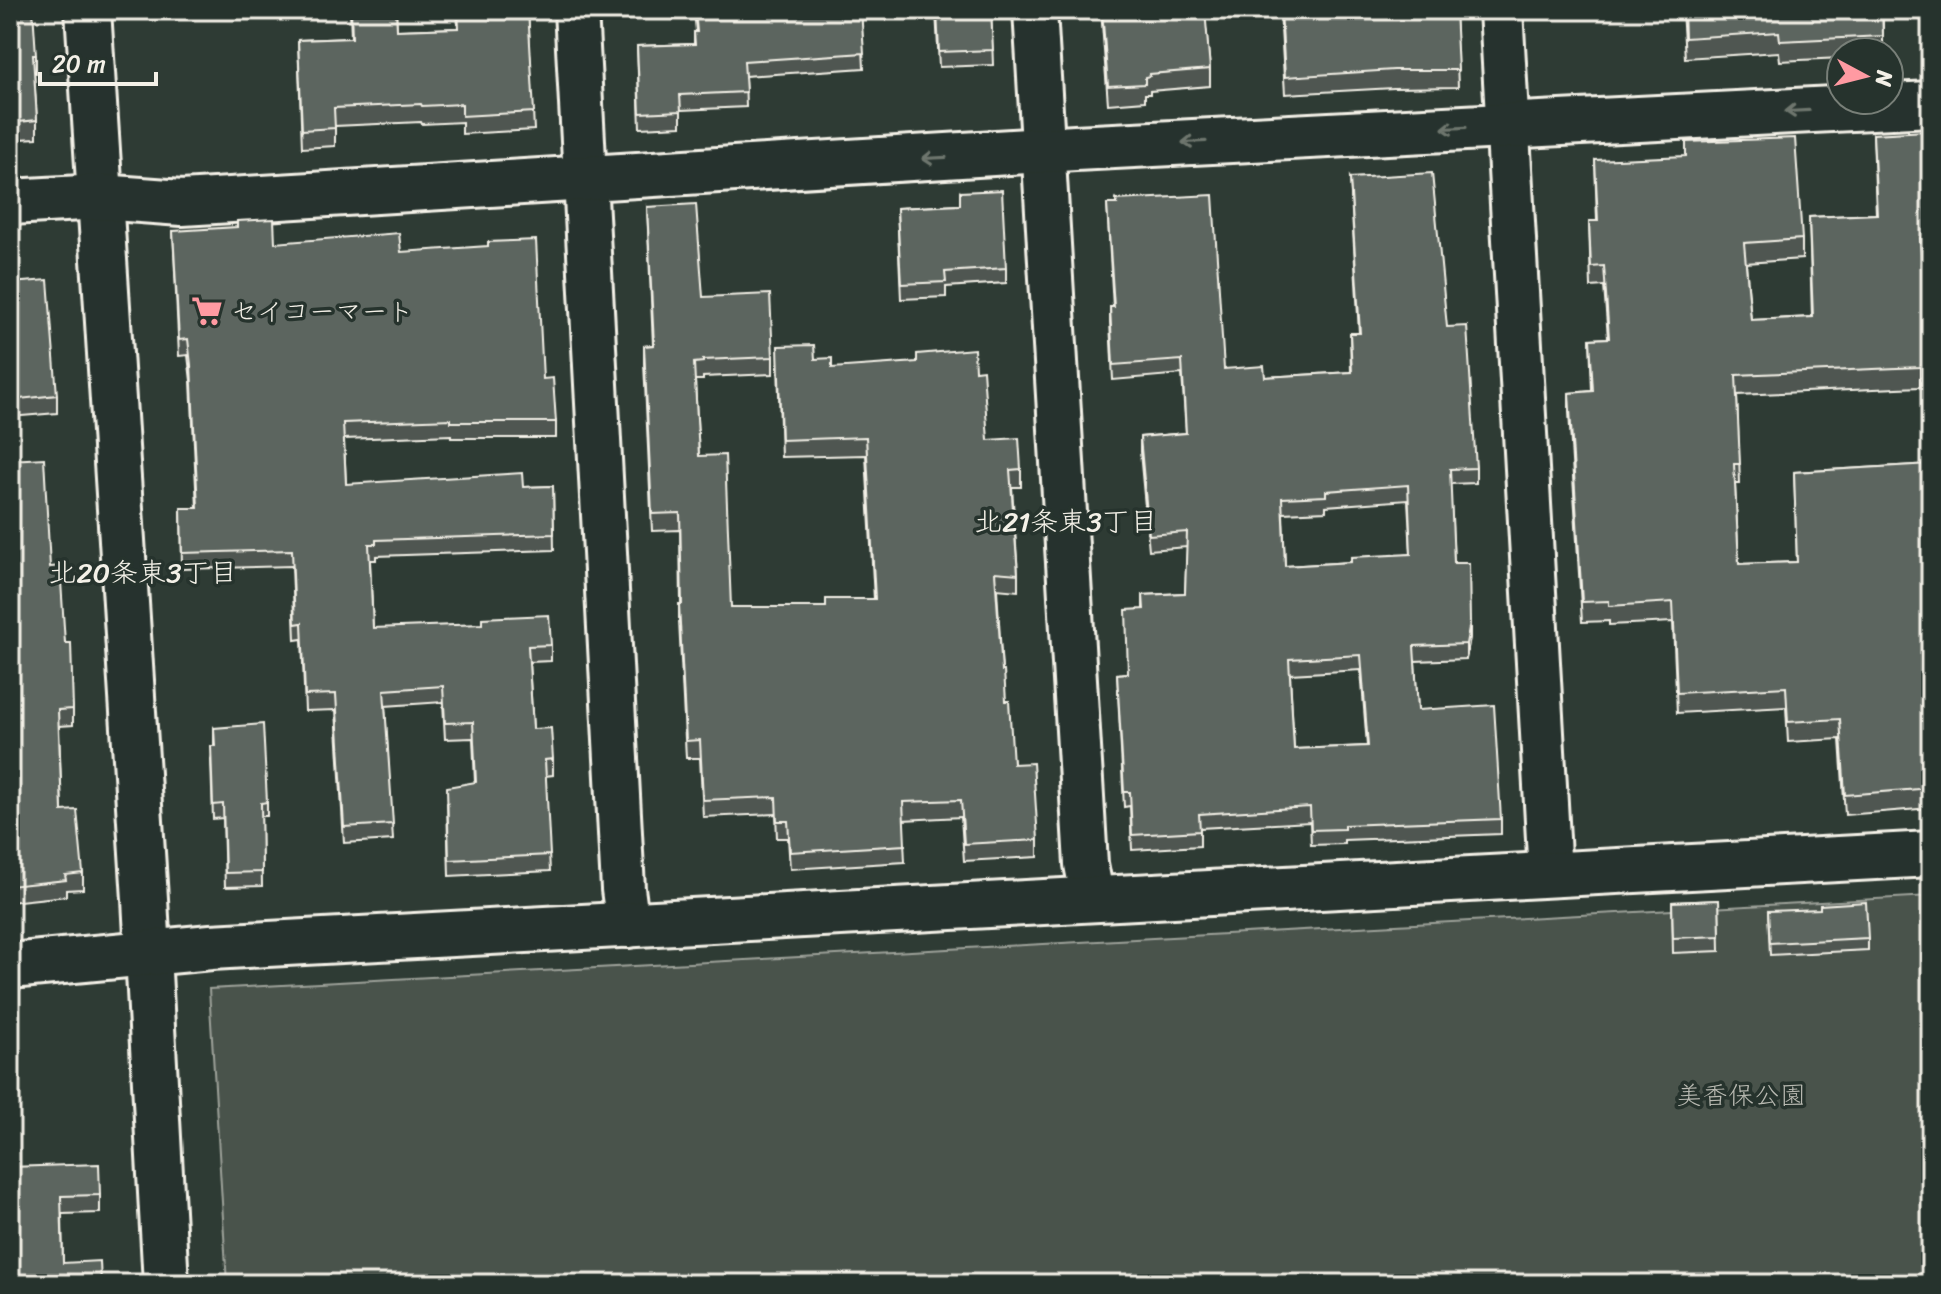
<svg xmlns="http://www.w3.org/2000/svg" width="1941" height="1294" font-family="Sriracha,'Klee One',sans-serif">
  <style>
    .green { fill: #48524c; stroke: #9ea29a; stroke-width: 2 }
    .lines { fill: none; stroke-linecap: round; stroke-linejoin: round }
    .minor-casing { stroke: #f4f1e8; stroke-width: 48 }
    .tertiary-casing { stroke: #f4f1e8; stroke-width: 50 }
    .minor { stroke: #26332d; stroke-width: 42 }
    .tertiary { stroke: #26332d; stroke-width: 44 }
    .wall { fill: #4f5751; stroke: #f4f1e8; stroke-width: 2; fill-rule: evenodd }
    .shaded-wall { fill: #404742; stroke: #f4f1e8; stroke-width: 2 }
    .building { fill: #5c655e; stroke: #f4f1e8; stroke-width: 2; fill-rule: evenodd }
    .oneway { stroke: #6e766e }
    .labels { text-anchor: middle; stroke-width: 7; stroke-linejoin: round; paint-order: stroke }
    .poi-label { font-size: 26px; fill: #f4f1e8; stroke: #26332d; text-anchor: start }
    .park-label { font-size: 26px; fill: #b8b9b1; stroke: #26332d }
    .neighbourhood-label { font-size: 28px; fill: #f4f1e8; stroke: #26332d }
  </style>
  <rect width="100%" height="100%" fill="#2e3b34"/>
  <filter id="ink" filterUnits="userSpaceOnUse"><feTurbulence type="fractalNoise" baseFrequency=".0125" numOctaves="2"/><feDisplacementMap in="SourceGraphic" scale="16" xChannelSelector="R" yChannelSelector="G"/><feConvolveMatrix kernelMatrix="1 2 1 2 8 2 1 2 1" color-interpolation-filters="sRGB"/></filter>
  <g filter="url(#ink)">
    <path class="green" d="M 1931,896 L 1931,1284 L 227,1284 L 209,989 Z"/>
    <g class="lines">
      <defs>
        <g id="minor">
          <path d="M 576,10 L 623,889 L 628,926"/>
          <path d="M 1035,10 L 1086,864 L 1093,900"/>
          <path d="M 1501,10 L 1550,874"/>
        </g>
        <g id="tertiary">
          <path d="M 88,10 L 145,899 L 166,1284"/>
          <path d="M 10,202 L 100,197 L 182,203 L 1075,148 L 1931,104"/>
          <path d="M 10,966 L 211,947 L 1931,854"/>
        </g>
      </defs>
      <use href="#minor" class="minor-casing"/>
      <use href="#tertiary" class="tertiary-casing"/>
      <use href="#minor" class="minor"/>
      <use href="#tertiary" class="tertiary"/>
    </g>
    <g class="wall">
      <path d="M 10,10 L 36,55 L 36,73 L 34,73 L 37,120 L 37,138 L 19,139 L 19,147 L 10,148 Z"/>
      <path d="M 350,10 L 396,10 L 397,30 L 458,28 L 457,10 L 528,10 L 534,130 L 462,134 L 462,122 L 422,124 L 421,122 L 335,126 L 335,146 L 302,148 L 298,40 L 351,38 Z"/>
      <path d="M 694,10 L 861,10 L 864,68 L 745,76 L 746,107 L 681,110 L 681,126 L 640,128 L 637,46 L 694,44 L 694,32 L 696,32 Z"/>
      <path d="M 936,10 L 991,10 L 993,65 L 939,67 Z"/>
      <path d="M 1101,10 L 1455,10 L 1458,87 L 1394,88 L 1285,94 L 1280,11 L 1205,16 L 1210,69 L 1210,86 L 1150,91 L 1150,94 L 1145,94 L 1145,101 L 1108,104 Z"/>
      <path d="M 1682,10 L 1887,10 L 1883,19 L 1883,52 L 1841,52 L 1841,58 L 1780,61 L 1779,52 L 1685,58 Z"/>
      <path d="M 1873,134 L 1928,177 L 1928,197 L 1926,197 L 1929,257 L 1921,258 L 1920,387 L 1737,395 L 1740,484 L 1735,484 L 1739,564 L 1797,562 L 1794,472 L 1931,464 L 1931,808 L 1845,815 L 1840,739 L 1788,742 L 1786,707 L 1677,713 L 1673,622 L 1609,625 L 1609,621 L 1582,622 L 1569,412 L 1569,393 L 1592,391 L 1590,339 L 1608,338 L 1604,286 L 1591,287 L 1589,221 L 1597,221 L 1595,160 L 1802,239 L 1802,259 L 1746,263 L 1751,320 L 1812,317 L 1809,217 L 1876,214 Z"/>
      <path d="M 1350,178 L 1447,327 L 1476,468 L 1476,483 L 1450,484 L 1454,563 L 1470,637 L 1466,659 L 1415,661 L 1418,710 L 1501,819 L 1501,834 L 1344,840 L 1344,844 L 1311,845 L 1310,822 L 1200,828 L 1200,846 L 1132,850 L 1130,806 L 1124,807 L 1117,674 L 1128,673 L 1143,609 L 1143,595 L 1185,593 L 1187,547 L 1149,550 L 1140,452 L 1140,437 L 1186,433 L 1182,374 L 1113,380 L 1110,322 L 1110,307 L 1113,307 L 1107,204 L 1116,204 L 1116,200 L 1224,369 L 1265,377 L 1351,372 L 1350,333 L 1359,333 ZM 1408,500 L 1411,554 L 1351,562 L 1285,566 L 1283,513 L 1326,511 L 1326,506 ZM 1361,670 L 1367,746 L 1294,749 L 1290,674 Z"/>
      <path d="M 960,192 L 1006,268 L 1006,283 L 946,287 L 946,297 L 901,299 L 897,208 L 960,205 Z"/>
      <path d="M 647,207 L 703,297 L 773,357 L 773,374 L 703,377 L 703,380 L 695,380 L 699,456 L 731,607 L 826,607 L 874,599 L 866,455 L 781,457 L 778,364 L 815,359 L 832,368 L 975,371 L 988,440 L 1021,469 L 1021,487 L 1012,487 L 1018,574 L 1018,591 L 997,589 L 1002,671 L 1013,764 L 1038,840 L 1038,857 L 964,861 L 961,817 L 903,820 L 905,862 L 790,869 L 788,838 L 777,838 L 776,814 L 703,817 L 700,758 L 686,758 L 679,621 L 679,604 L 681,604 L 680,530 L 652,531 L 644,363 L 644,346 L 653,345 Z"/>
      <path d="M 173,231 L 275,243 L 401,252 L 543,379 L 556,422 L 556,438 L 451,438 L 451,435 L 344,439 L 346,484 L 523,487 L 553,486 L 554,550 L 376,556 L 376,560 L 370,560 L 373,628 L 551,645 L 551,661 L 529,662 L 533,729 L 553,759 L 553,775 L 545,776 L 550,871 L 449,876 L 447,803 L 475,782 L 473,738 L 445,739 L 443,702 L 385,706 L 393,840 L 344,843 L 336,710 L 305,711 L 302,639 L 295,640 L 292,566 L 182,569 L 181,508 L 197,508 L 191,381 L 188,355 L 179,356 Z"/>
      <path d="M 10,283 L 57,395 L 57,413 L 10,417 Z"/>
      <path d="M 10,460 L 50,567 L 65,643 L 73,709 L 73,725 L 59,726 L 62,811 L 83,873 L 83,889 L 66,890 L 66,896 L 10,902 Z"/>
      <path d="M 214,728 L 267,802 L 267,816 L 261,816 L 262,886 L 225,887 L 223,818 L 213,819 L 211,760 L 214,746 Z"/>
      <path d="M 1719,900 L 1720,951 L 1673,953 L 1672,902 Z"/>
      <path d="M 1768,911 L 1868,938 L 1868,950 L 1770,955 Z"/>
      <path d="M 10,1167 L 100,1195 L 100,1213 L 62,1214 L 63,1263 L 10,1284 Z"/>
    </g>
    <g class="shaded-wall">
      <path d="M 1931,356 L 1931,376 L 1920,387 L 1920,367 Z"/>
      <path d="M 1470,622 L 1470,637 L 1466,659 L 1466,644 Z"/>
    </g>
    <g class="building">
      <path d="M 10,10 L 33,10 L 36,55 L 33,55 L 37,120 L 19,122 L 19,129 L 10,130 Z"/>
      <path d="M 351,10 L 396,10 L 397,30 L 459,28 L 458,10 L 528,10 L 534,112 L 462,116 L 462,104 L 422,106 L 421,104 L 334,108 L 335,128 L 302,130 L 298,40 L 352,38 Z"/>
      <path d="M 695,10 L 861,10 L 864,53 L 744,61 L 746,92 L 680,95 L 681,111 L 640,113 L 637,46 L 695,44 L 694,32 L 697,32 Z"/>
      <path d="M 937,10 L 991,10 L 993,50 L 939,52 Z"/>
      <path d="M 1102,10 L 1205,10 L 1210,69 L 1150,74 L 1150,76 L 1145,77 L 1145,84 L 1108,86 Z"/>
      <path d="M 1281,10 L 1455,10 L 1458,70 L 1394,70 L 1285,77 Z"/>
      <path d="M 1684,10 L 1882,10 L 1883,36 L 1780,41 L 1779,32 L 1685,38 Z"/>
      <path d="M 1926,131 L 1928,177 L 1924,178 L 1929,237 L 1920,238 L 1925,317 L 1929,317 L 1930,330 L 1931,330 L 1931,356 L 1920,367 L 1736,375 L 1740,464 L 1734,464 L 1739,564 L 1797,562 L 1794,472 L 1931,464 L 1931,788 L 1845,795 L 1840,719 L 1788,722 L 1786,687 L 1677,693 L 1673,602 L 1609,606 L 1609,601 L 1582,602 L 1569,393 L 1593,391 L 1590,339 L 1609,338 L 1604,266 L 1591,267 L 1589,221 L 1598,221 L 1595,160 L 1686,156 L 1686,142 L 1795,138 L 1802,239 L 1744,243 L 1751,320 L 1813,317 L 1809,217 L 1877,214 L 1873,134 Z"/>
      <path d="M 1432,173 L 1447,327 L 1467,326 L 1476,468 L 1450,469 L 1454,563 L 1469,563 L 1470,622 L 1466,644 L 1414,646 L 1418,710 L 1494,705 L 1501,819 L 1344,825 L 1344,829 L 1311,830 L 1310,807 L 1199,814 L 1200,831 L 1132,835 L 1130,792 L 1124,792 L 1117,674 L 1128,673 L 1126,610 L 1144,609 L 1143,595 L 1185,593 L 1187,532 L 1149,535 L 1140,437 L 1186,433 L 1182,360 L 1113,365 L 1110,307 L 1114,307 L 1107,204 L 1117,204 L 1116,200 L 1213,195 L 1224,369 L 1264,366 L 1265,377 L 1352,372 L 1350,333 L 1360,333 L 1350,178 ZM 1408,485 L 1411,554 L 1351,557 L 1351,562 L 1285,566 L 1282,498 L 1326,496 L 1326,491 ZM 1361,655 L 1368,746 L 1294,749 L 1289,659 Z"/>
      <path d="M 1002,190 L 1006,268 L 945,272 L 946,282 L 901,284 L 897,208 L 960,205 L 960,192 Z"/>
      <path d="M 696,204 L 703,297 L 770,294 L 773,357 L 703,360 L 703,362 L 694,363 L 699,456 L 725,455 L 731,607 L 826,607 L 826,599 L 875,599 L 866,437 L 781,440 L 778,346 L 814,345 L 815,359 L 832,358 L 832,368 L 917,362 L 917,354 L 974,349 L 975,371 L 983,370 L 988,440 L 1019,438 L 1021,469 L 1010,470 L 1018,574 L 995,572 L 1002,671 L 1004,671 L 1006,701 L 1009,701 L 1013,764 L 1033,763 L 1038,840 L 964,844 L 961,800 L 903,802 L 905,845 L 790,852 L 788,821 L 777,821 L 776,797 L 703,800 L 700,740 L 686,741 L 679,604 L 682,604 L 680,513 L 652,514 L 644,346 L 654,345 L 647,207 Z"/>
      <path d="M 274,219 L 275,243 L 399,233 L 401,252 L 488,246 L 488,242 L 536,240 L 543,379 L 553,378 L 556,422 L 451,422 L 451,419 L 343,423 L 346,484 L 522,473 L 523,487 L 553,486 L 554,534 L 376,540 L 376,544 L 369,544 L 373,628 L 482,624 L 482,618 L 549,615 L 551,645 L 528,646 L 533,729 L 551,728 L 553,759 L 545,760 L 550,855 L 449,860 L 447,787 L 476,782 L 473,722 L 445,723 L 443,686 L 384,690 L 393,824 L 344,827 L 336,694 L 305,695 L 302,623 L 295,624 L 292,550 L 182,553 L 181,508 L 198,508 L 191,365 L 188,339 L 179,340 L 173,231 L 237,227 L 237,221 Z"/>
      <path d="M 48,280 L 57,395 L 10,400 L 10,283 Z"/>
      <path d="M 44,458 L 50,567 L 60,566 L 65,643 L 71,643 L 73,709 L 58,710 L 62,811 L 77,810 L 83,873 L 65,875 L 66,880 L 10,886 L 10,460 Z"/>
      <path d="M 263,724 L 267,802 L 261,803 L 262,872 L 225,873 L 223,804 L 213,805 L 211,746 L 215,746 L 214,728 Z"/>
      <path d="M 1719,900 L 1720,936 L 1673,938 L 1672,902 Z"/>
      <path d="M 1866,902 L 1868,938 L 1770,943 L 1768,911 L 1820,909 L 1820,905 Z"/>
      <path d="M 99,1164 L 100,1195 L 61,1196 L 63,1263 L 100,1261 L 101,1284 L 10,1284 L 10,1167 Z"/>
    </g>
    <defs><path id="oneway-shaft" d="M-6 0H5M1.5-3L5.5 0L1.5 3" fill="none" stroke-width="1.6" stroke-linecap="round" stroke-linejoin="round" transform="scale(2)"/></defs>
    <g class="oneway">
      <use href="#oneway-shaft" transform="translate(1797 111) rotate(177)"/>
      <use href="#oneway-shaft" transform="translate(1454 128) rotate(177)"/>
      <use href="#oneway-shaft" transform="translate(1194 142) rotate(177)"/>
      <use href="#oneway-shaft" transform="translate(934 158) rotate(177)"/>
    </g>
  </g>
  <defs>
    <symbol id="supermarket-bare" viewBox="-9 -9 18 18"><path d="M-6-5.5h2.5l.6 2H6L4.5 2H-2.5L-4.4-4H-6ZM-1.5 3.2a1.3 1.3 0 1 0 .1 0ZM3 3.2a1.3 1.3 0 1 0 .1 0Z" fill="#ff9aa2" stroke="#26332d" stroke-width="2.5" paint-order="stroke"/></symbol>
  </defs>
  <g fill-rule="evenodd">
    <use href="#supermarket-bare" x="185" y="289" width="44" height="44"/>
  </g>
  <g class="labels">
    <g class="poi-label">
      <text x="231" y="320">セイコーマート</text>
    </g>
    <g class="park-label">
      <text x="1741" y="1104">美香保公園</text>
    </g>
    <g class="neighbourhood-label">
      <text x="1066" y="531">北21条東3丁目</text>
      <text x="143" y="582">北20条東3丁目</text>
    </g>
  </g>
  <rect width="1941" height="1294" fill="none" stroke="#26332d" stroke-width="40"/>
  <rect x="20" y="20" width="1901" height="1254" fill="none" stroke="#f4f1e8" stroke-width="3" filter="url(#ink)"/>
  <g transform="translate(1865 76) rotate(97)"><circle r="38" fill="#26332d" stroke="#787f78" stroke-width="2"/>
  <path d="M0-6L14 30L0 20L-14 30Z" fill="#ff9aa2"/>
  <text y="-12" font-size="22" font-weight="bold" text-anchor="middle" fill="#f4f1e8">N</text>
  </g>
  <path d="M40 72v12h116v-12" fill="none" stroke="#f4f1e8" stroke-width="4"/>
  <text x="52" y="72" font-size="24" fill="#f4f1e8" stroke="#26332d" stroke-width="6" paint-order="stroke">20 m</text>
</svg>
